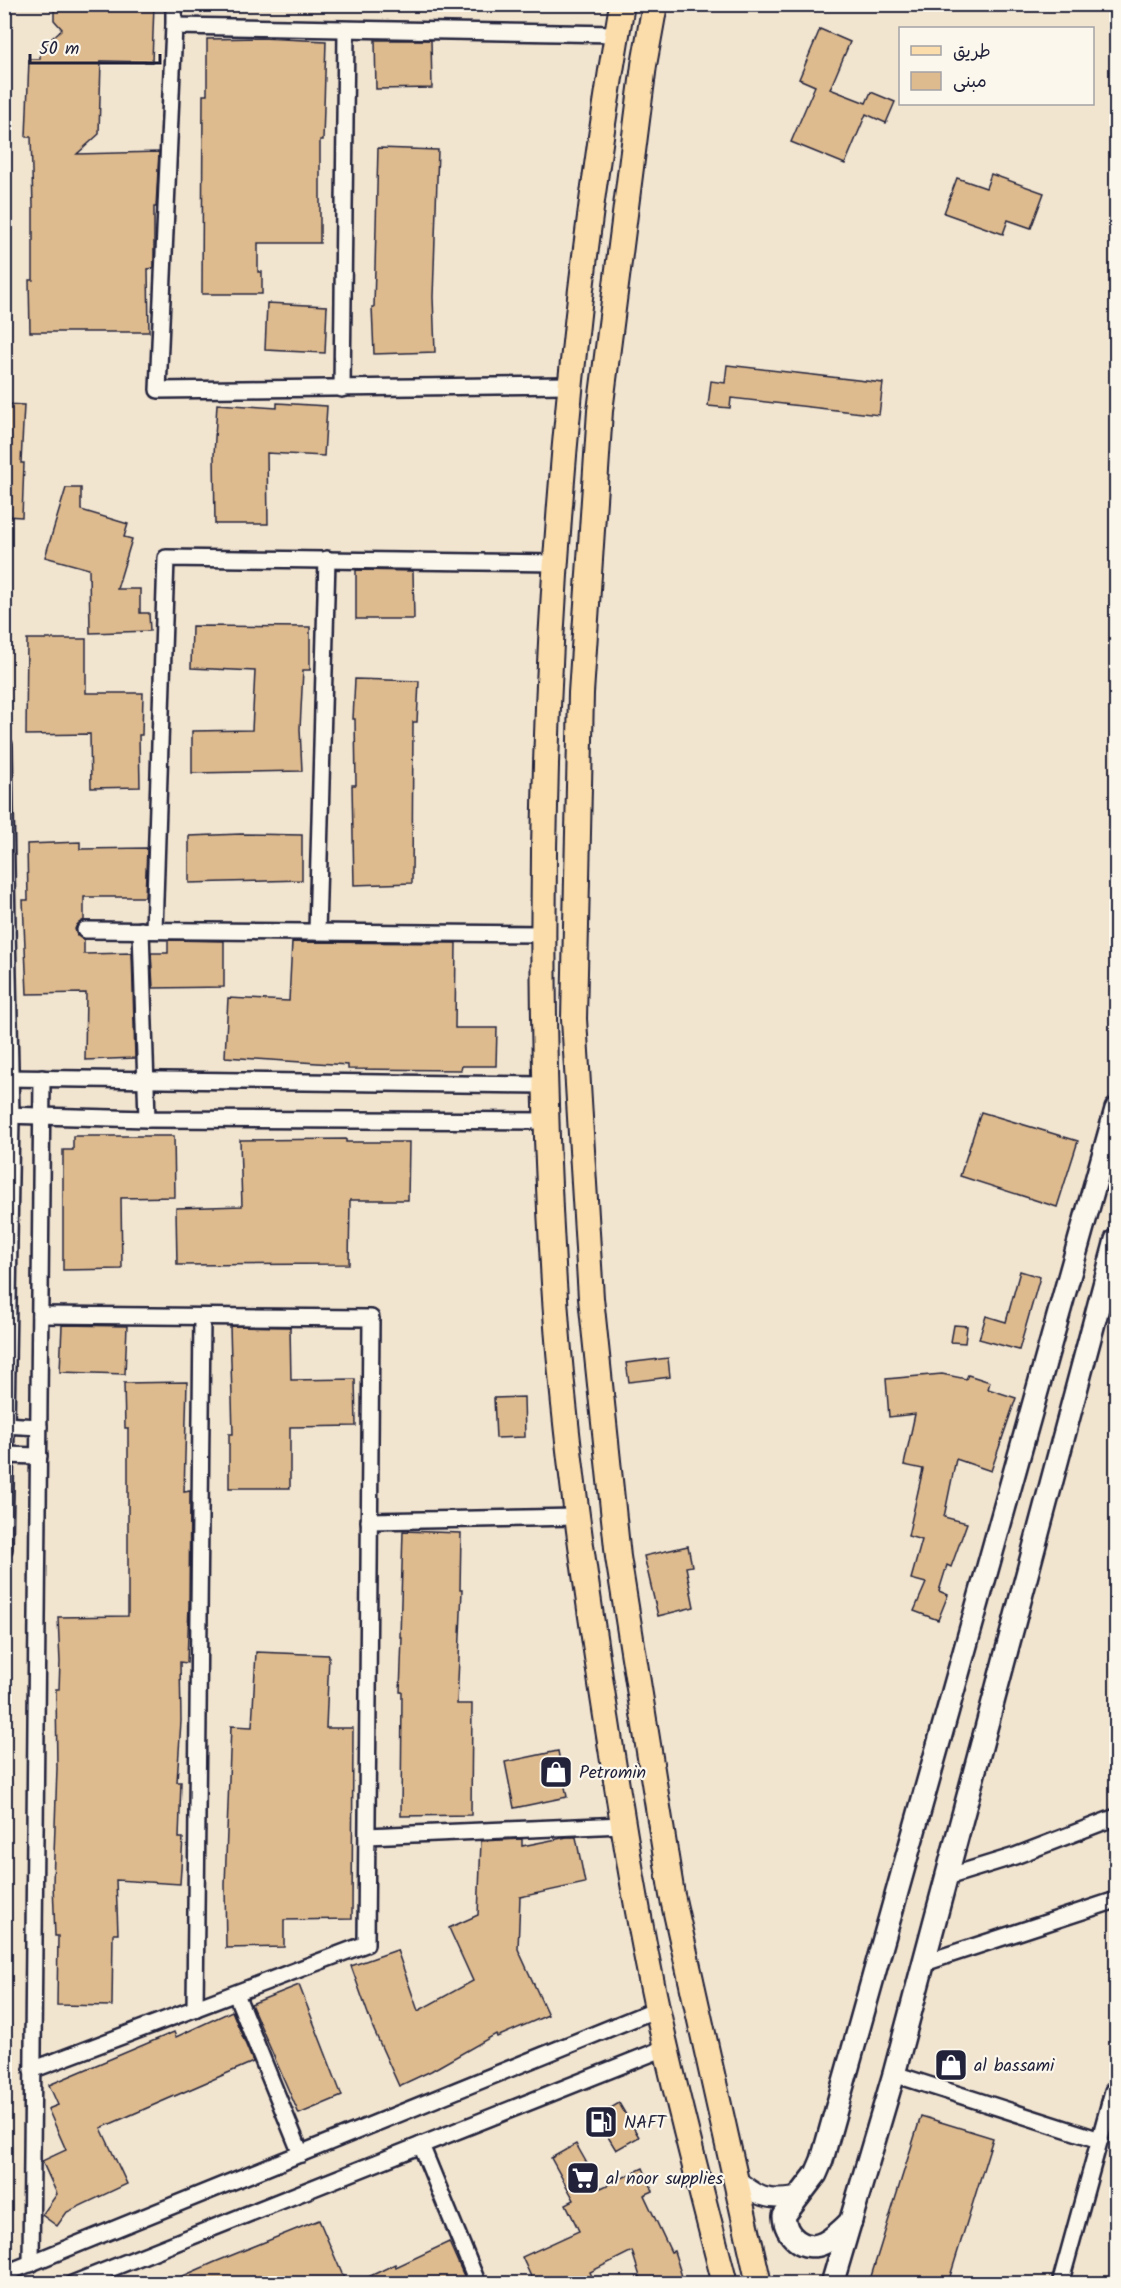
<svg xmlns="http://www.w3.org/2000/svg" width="1121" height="2288" font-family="Kalam,'Playpen Sans Arabic',sans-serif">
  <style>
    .building { fill: #debb8f; stroke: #22223b; stroke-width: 1.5 }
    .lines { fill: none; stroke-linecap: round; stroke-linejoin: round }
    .minor-casing { stroke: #22223b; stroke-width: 20 }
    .tertiary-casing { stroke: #22223b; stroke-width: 22 }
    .secondary-casing { stroke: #22223b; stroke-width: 26 }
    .primary-casing { stroke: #22223b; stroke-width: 28 }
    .minor { stroke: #fbf7ec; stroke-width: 15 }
    .tertiary { stroke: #fbf7ec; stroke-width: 18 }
    .secondary { stroke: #fbf7ec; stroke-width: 21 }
    .primary { stroke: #fbddab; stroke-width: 24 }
    .labels { text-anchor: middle; stroke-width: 4.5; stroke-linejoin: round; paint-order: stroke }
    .poi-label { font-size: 18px; fill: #22223b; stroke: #fbf7ec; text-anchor: start }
  </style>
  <rect width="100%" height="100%" fill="#f2e5d0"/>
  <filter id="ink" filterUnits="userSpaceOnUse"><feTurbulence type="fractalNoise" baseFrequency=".0167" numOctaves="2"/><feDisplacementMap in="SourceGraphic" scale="12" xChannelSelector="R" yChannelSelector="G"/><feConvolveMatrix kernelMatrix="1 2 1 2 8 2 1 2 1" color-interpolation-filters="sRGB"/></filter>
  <g filter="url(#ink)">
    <g class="building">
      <path d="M 54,4 L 154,4 L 152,62 L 101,61 L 99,134 L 77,154 L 159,152 L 156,207 L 154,207 L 154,268 L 148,269 L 149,332 L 30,332 L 29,280 L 33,280 L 33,206 L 31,137 L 26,137 L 29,59 L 40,59 L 40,49 L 62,29 L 54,20 Z"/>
      <path d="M 820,29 L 850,42 L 830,89 L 866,103 L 871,92 L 895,102 L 886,123 L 866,114 L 845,164 L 791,142 L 815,86 L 799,79 Z"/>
      <path d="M 261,38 L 326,41 L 323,140 L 320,140 L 320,243 L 258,243 L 258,272 L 262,272 L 262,294 L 202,294 L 203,95 L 207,95 L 207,39 Z"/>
      <path d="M 375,40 L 431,40 L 432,88 L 376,89 Z"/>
      <path d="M 378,148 L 438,150 L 433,297 L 435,352 L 374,354 L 372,307 L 374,307 Z"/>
      <path d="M 991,174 L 1044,193 L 1031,228 L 1008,220 L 1003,234 L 944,213 L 957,178 L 986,188 Z"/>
      <path d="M 267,303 L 327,306 L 325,353 L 265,350 Z"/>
      <path d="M 727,365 L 883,383 L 879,415 L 731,398 L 730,408 L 708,406 L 711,381 L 725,383 Z"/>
      <path d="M 277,403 L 327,406 L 324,456 L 267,453 L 268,524 L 215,524 L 214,455 L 217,404 L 277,408 Z"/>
      <path d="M 4,404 L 24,405 L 21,463 L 24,463 L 22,517 L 4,516 Z"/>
      <path d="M 66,488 L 81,488 L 81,510 L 128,524 L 124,537 L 132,539 L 117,589 L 140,589 L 140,613 L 149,613 L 150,631 L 90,633 L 89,569 L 45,557 Z"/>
      <path d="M 356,570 L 413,571 L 414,619 L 356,619 Z"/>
      <path d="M 192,626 L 310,627 L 310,670 L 303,670 L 300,729 L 302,771 L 192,773 L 192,731 L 252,730 L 255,671 L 191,668 Z"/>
      <path d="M 27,639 L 86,639 L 86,693 L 143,693 L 142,735 L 139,735 L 140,787 L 91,788 L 90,734 L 26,735 Z"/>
      <path d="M 355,679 L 419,681 L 417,722 L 413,722 L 412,883 L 354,885 L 352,785 L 356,785 L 355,719 L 353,719 Z"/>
      <path d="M 241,834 L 302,835 L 302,880 L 189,883 L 189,836 Z"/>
      <path d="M 80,842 L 80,849 L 147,848 L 145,897 L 84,897 L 84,920 L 77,925 L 75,929 L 77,935 L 84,940 L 84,954 L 132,953 L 135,1058 L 85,1060 L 86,993 L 27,994 L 23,900 L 28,900 L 27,844 Z"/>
      <path d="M 168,940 L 224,941 L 224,987 L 153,988 L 151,953 L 168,953 Z"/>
      <path d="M 292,942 L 456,943 L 455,1028 L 497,1028 L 496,1066 L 462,1066 L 461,1070 L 348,1069 L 348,1065 L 225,1057 L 228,998 L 289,1001 Z"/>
      <path d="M 981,1112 L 1078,1141 L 1057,1207 L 960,1176 Z"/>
      <path d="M 73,1136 L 174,1136 L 175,1197 L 121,1198 L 122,1269 L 63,1270 L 63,1150 L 73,1150 Z"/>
      <path d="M 346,1139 L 346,1142 L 409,1142 L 408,1200 L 350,1200 L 349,1264 L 177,1265 L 176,1208 L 242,1206 L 240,1140 Z"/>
      <path d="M 1020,1271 L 1040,1277 L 1019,1350 L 979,1339 L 986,1316 L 1006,1322 Z"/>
      <path d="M 62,1325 L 127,1326 L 125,1374 L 60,1372 Z"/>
      <path d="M 954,1325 L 967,1326 L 965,1343 L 951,1342 Z"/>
      <path d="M 230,1326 L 290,1327 L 291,1380 L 355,1379 L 356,1426 L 290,1427 L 290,1488 L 229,1488 L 229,1434 L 233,1434 Z"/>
      <path d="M 668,1358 L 670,1377 L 629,1382 L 626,1363 Z"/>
      <path d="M 942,1374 L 966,1379 L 968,1375 L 990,1382 L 988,1389 L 1016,1398 L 991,1471 L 956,1459 L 944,1517 L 967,1523 L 951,1567 L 947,1565 L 939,1591 L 948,1595 L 938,1620 L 914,1611 L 926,1583 L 911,1579 L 922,1540 L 908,1536 L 923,1469 L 904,1465 L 915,1414 L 889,1417 L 886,1379 Z"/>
      <path d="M 187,1382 L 184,1492 L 190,1491 L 189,1604 L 187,1663 L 180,1662 L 181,1721 L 177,1782 L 181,1782 L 179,1838 L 183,1838 L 180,1884 L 116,1880 L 118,1934 L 113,1934 L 112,2006 L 57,2005 L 58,1936 L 55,1936 L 53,1884 L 57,1768 L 56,1689 L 59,1689 L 60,1662 L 58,1617 L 128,1616 L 128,1428 L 125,1428 L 124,1383 Z"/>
      <path d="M 524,1397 L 525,1437 L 496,1438 L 494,1398 Z"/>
      <path d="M 403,1531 L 461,1533 L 460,1590 L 462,1590 L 457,1704 L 472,1704 L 471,1815 L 401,1816 L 402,1692 L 400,1692 L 402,1637 L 400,1637 Z"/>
      <path d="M 688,1546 L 692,1566 L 686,1567 L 694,1607 L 658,1616 L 644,1556 Z"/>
      <path d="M 256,1652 L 329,1655 L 326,1728 L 353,1728 L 352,1919 L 284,1920 L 284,1947 L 226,1948 L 225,1885 L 231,1726 L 252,1727 Z"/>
      <path d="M 558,1751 L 567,1797 L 514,1808 L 505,1762 Z"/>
      <path d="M 567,1837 L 576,1837 L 585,1883 L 520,1897 L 518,1949 L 548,2015 L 497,2037 L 496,2034 L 431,2071 L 399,2086 L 373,2028 L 351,1966 L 397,1950 L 418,2011 L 473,1981 L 449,1928 L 478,1915 L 481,1841 L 522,1839 L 522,1846 Z"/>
      <path d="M 299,1985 L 342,2096 L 299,2114 L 251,2004 Z"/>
      <path d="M 232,2011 L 253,2062 L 101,2128 L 127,2184 L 67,2212 L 57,2226 L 42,2215 L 57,2194 L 42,2161 L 66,2150 L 48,2109 L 58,2105 L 49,2085 L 174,2032 L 176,2037 Z"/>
      <path d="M 619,2103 L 639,2137 L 616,2150 L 596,2117 Z"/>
      <path d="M 921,2116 L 993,2138 L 948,2283 L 869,2283 Z"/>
      <path d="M 576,2144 L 601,2188 L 643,2168 L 653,2191 L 644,2195 L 671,2252 L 674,2251 L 684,2283 L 642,2283 L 632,2251 L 590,2272 L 595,2283 L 534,2283 L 522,2257 L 579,2231 L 566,2204 L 574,2200 L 551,2158 Z"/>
      <path d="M 319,2220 L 346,2283 L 167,2283 L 215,2262 Z"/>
      <path d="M 449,2242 L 467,2283 L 356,2283 L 395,2264 L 396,2267 Z"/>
    </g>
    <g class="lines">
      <defs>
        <g id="minor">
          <path d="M 174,4 L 174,26"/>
          <path d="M 570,385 L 158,390 L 174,26 L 617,34"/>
          <path d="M 342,389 L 346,30"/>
          <path d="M 4,745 L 7,929 L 4,929"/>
          <path d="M 85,930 L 544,934"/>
          <path d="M 141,930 L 147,1119"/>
          <path d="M 154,930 L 166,558 L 556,563"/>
          <path d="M 317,932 L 327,559"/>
          <path d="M 4,1078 L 545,1085"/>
          <path d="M 4,1115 L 147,1119 L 546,1121"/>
          <path d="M 4,1425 L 39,1427"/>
          <path d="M 4,1455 L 39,1456"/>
          <path d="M 369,1521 L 576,1517"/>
          <path d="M 4,1549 L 11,1115 L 7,929"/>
          <path d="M 367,1836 L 623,1825"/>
          <path d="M 947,1877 L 1015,1856 L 1116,1817"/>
          <path d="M 924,1963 L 1116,1900"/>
          <path d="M 236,1994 L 301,2154"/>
          <path d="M 195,2009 L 202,1317"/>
          <path d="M 32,2070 L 366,1944 L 371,1318 L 40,1315"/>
          <path d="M 894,2074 L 1100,2140"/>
          <path d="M 421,2145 L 478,2284"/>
          <path d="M 31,2264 L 42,1078"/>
          <path d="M 4,2274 L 657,2009"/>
          <path d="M 72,2284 L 665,2048"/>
          <path d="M 1060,2284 L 1113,2091 L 1116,2090"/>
        </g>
        <path id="tertiary" d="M 735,2178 C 757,2196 766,2202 795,2197"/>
        <g id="secondary">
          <path d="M 851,2221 C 843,2229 834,2238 824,2243 C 803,2253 785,2235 784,2216 L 816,2174 L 822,2160 L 1116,1109"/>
          <path d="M 832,2284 L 894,2074 L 1116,1240"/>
        </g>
        <g id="primary">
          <path d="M 622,4 C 550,425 528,856 554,1283 C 562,1417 581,1551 601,1684 C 620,1806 638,1928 666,2048 C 684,2127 705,2205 725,2284"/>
          <path d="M 655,4 L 644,65 L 600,411 L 581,693 L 574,1019 L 591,1298 L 618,1557 L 672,1895 L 759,2284"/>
        </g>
      </defs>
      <use href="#minor" class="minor-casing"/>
      <use href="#tertiary" class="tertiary-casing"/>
      <use href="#secondary" class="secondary-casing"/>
      <use href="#primary" class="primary-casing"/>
      <use href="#minor" class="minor"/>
      <use href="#tertiary" class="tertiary"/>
      <use href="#secondary" class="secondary"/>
      <use href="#primary" class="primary"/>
    </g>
  </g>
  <defs>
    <symbol id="shop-square" viewBox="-11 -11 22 22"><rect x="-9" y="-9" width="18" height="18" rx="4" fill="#22223b" stroke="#fbf7ec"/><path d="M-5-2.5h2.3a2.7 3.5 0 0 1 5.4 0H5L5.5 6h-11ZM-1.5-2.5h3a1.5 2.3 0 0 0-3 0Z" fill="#fff"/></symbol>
    <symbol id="fuel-square" viewBox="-11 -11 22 22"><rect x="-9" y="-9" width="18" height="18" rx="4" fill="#22223b" stroke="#fbf7ec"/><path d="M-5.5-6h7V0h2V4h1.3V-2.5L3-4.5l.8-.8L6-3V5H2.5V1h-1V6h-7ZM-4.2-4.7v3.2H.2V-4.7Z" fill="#fff"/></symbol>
    <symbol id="supermarket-square" viewBox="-11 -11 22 22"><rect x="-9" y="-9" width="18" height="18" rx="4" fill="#22223b" stroke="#fbf7ec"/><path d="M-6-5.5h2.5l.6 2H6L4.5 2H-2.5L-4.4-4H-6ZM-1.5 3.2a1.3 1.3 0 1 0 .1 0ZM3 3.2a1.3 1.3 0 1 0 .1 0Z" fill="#fff"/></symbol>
  </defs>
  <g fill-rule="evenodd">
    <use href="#shop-square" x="537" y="1753" width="38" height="38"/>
    <use href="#shop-square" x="932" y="2046" width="38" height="38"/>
    <use href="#fuel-square" x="582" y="2103" width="38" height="38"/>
    <use href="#supermarket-square" x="564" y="2159" width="38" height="38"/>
  </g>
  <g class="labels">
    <g class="poi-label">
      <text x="579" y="1778">Petromin</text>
      <text x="974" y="2071">al bassami</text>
      <text x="624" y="2128">NAFT</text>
      <text x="606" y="2184">al noor supplies</text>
    </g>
  </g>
  <rect width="1121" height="2288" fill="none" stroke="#fbf7ec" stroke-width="24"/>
  <rect x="12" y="12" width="1097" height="2264" fill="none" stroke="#22223b" stroke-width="2" filter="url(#ink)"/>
  <rect x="899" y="27" width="195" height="78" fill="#fbf7ec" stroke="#a4a2a5" stroke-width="1.5"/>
  <rect x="911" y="46" width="30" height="9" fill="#fbddab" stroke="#a4a2a5" stroke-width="1.5"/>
  <text x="953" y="57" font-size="18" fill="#22223b">طريق</text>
  <rect x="911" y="72" width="30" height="18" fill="#debb8f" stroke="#a4a2a5" stroke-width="1.5"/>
  <text x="953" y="87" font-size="18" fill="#22223b">مبنى</text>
  <path d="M30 54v9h130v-9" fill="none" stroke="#22223b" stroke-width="3"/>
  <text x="39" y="54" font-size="18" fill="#22223b" stroke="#fbf7ec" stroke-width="4.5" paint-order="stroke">50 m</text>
</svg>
